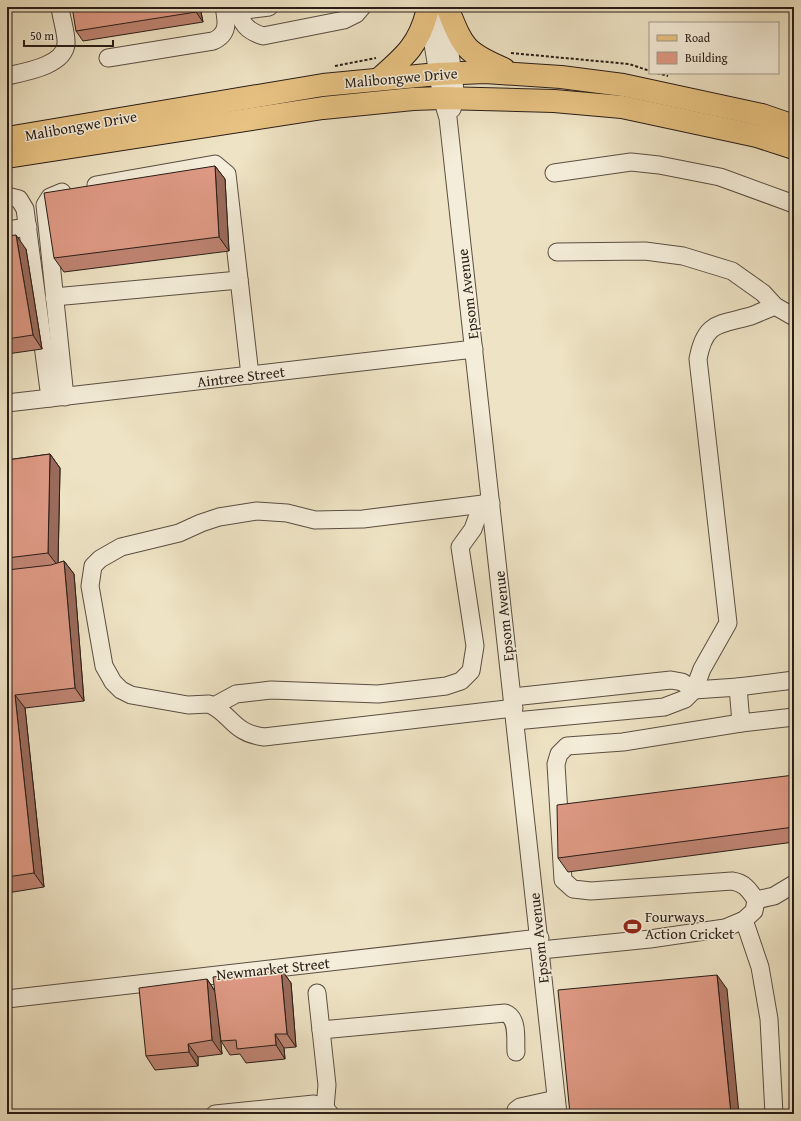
<svg xmlns="http://www.w3.org/2000/svg" width="801" height="1121" font-family="'Gentium Book Plus',serif">
  <style>
    .lines { fill: none; stroke-linecap: round; stroke-linejoin: round }
    .minor-casing { stroke: #5a4e42; stroke-width: 19 }
    .major-casing { stroke: #291d17; stroke-width: 24 }
    .path { stroke: #291d17; stroke-width: 2; stroke-dasharray: 3 2; stroke-linecap: butt }
    .minor { stroke: #f4edd9; stroke-width: 17 }
    .major { stroke: #e7c282; stroke-width: 22 }
    .wall { fill: #bf8472; stroke: #291d17 }
    .shaded-wall { fill: #9b6b5c; stroke: #291d17 }
    .building { fill: #de9984; stroke: #291d17 }
    .labels { text-anchor: middle; stroke-width: 3; stroke-linejoin: round; paint-order: stroke }
    .street-label { font-size: 15px; fill: #291d17; stroke: #f4edd9 }
    .poi-label { font-size: 15px; fill: #291d17; stroke: #f4edd9; text-anchor: start }
  </style>
  <rect width="100%" height="100%" fill="#eee3c4"/>
  <filter id="stains"><feTurbulence type="fractalNoise" baseFrequency=".005" numOctaves="4"/><feColorMatrix values="0 0 0 0 .2 0 0 0 0 .09 0 0 0 0 .02 0 0 0 .5 -.17"/></filter>
  <radialGradient id="worn" r=".72"><stop offset=".6" stop-color="#630" stop-opacity="0"/><stop offset="1" stop-color="#630" stop-opacity=".3"/></radialGradient>
  <g class="lines">
    <defs>
      <g id="minor">
        <path d="M 238,7 C 240,23 247,31 263,36 L 344,20 L 356,14 L 362,7"/>
        <path d="M 238,11 L 269,7"/>
        <path d="M 428,14 L 442,98 L 448,118 L 558,1114"/>
        <path d="M 445,15 L 456,98 L 452,109"/>
        <path d="M 108,58 L 213,41 C 229,34 227,22 224,7"/>
        <path d="M 7,76 C 24,72 64,66 66,44 C 67,35 61,17 60,7"/>
        <path d="M 554,173 L 631,162 L 659,165 L 720,177 L 794,204"/>
        <path d="M 96,185 L 215,164 L 227,174 L 250,375"/>
        <path d="M 62,192 L 50,197 L 45,205 L 65,397"/>
        <path d="M 7,196 L 19,199 L 25,209 L 50,398"/>
        <path d="M 7,230 L 28,227"/>
        <path d="M 557,252 L 645,251 L 683,256 L 732,271 L 763,293 L 775,306 L 794,317"/>
        <path d="M 54,297 L 239,280"/>
        <path d="M 7,403 L 474,349"/>
        <path d="M 491,503 L 363,519 L 315,520 L 287,513 L 257,511 L 219,517 L 201,523 L 179,533 L 121,547 L 100,559 L 93,566 L 90,586 L 104,666 L 113,682 L 121,690 L 131,695 L 188,705 L 209,704 C 232,714 232,733 264,737 L 514,708"/>
        <path d="M 738,687 L 794,680"/>
        <path d="M 513,697 L 671,680 L 682,682 L 694,690 L 738,687 L 741,723 L 794,717"/>
        <path d="M 214,706 L 236,694 L 271,690 L 378,694 L 446,686 L 461,681 L 471,671 L 475,646 L 460,547 L 473,529 L 482,504"/>
        <path d="M 515,721 L 664,707 L 685,699 L 694,690 L 702,669 L 728,623 L 698,359 C 705,321 719,325 751,316 C 759,313 767,309 775,306"/>
        <path d="M 741,723 L 623,742 L 567,746 L 559,754 L 556,764 L 563,880 L 573,889 L 591,891 L 732,881 C 745,883 749,890 756,900"/>
        <path d="M 744,920 L 760,967 L 769,1019 L 774,1114"/>
        <path d="M 541,950 L 650,939 L 725,928 L 744,920 L 754,911 L 756,900 L 774,896 L 794,884"/>
        <path d="M 317,993 L 321,1030"/>
        <path d="M 7,999 L 540,938"/>
        <path d="M 325,1108 L 327,1085 L 321,1030 L 505,1013 C 519,1018 515,1040 516,1052"/>
        <path d="M 215,1114 L 314,1104 L 325,1108 L 330,1114"/>
        <path d="M 515,1114 L 516,1110 L 520,1107 L 556,1099"/>
      </g>
      <g id="major">
        <path d="M 447,7 C 463,47 464,52 504,69"/>
        <path d="M 379,79 C 404,57 419,45 427,12"/>
        <path d="M 7,138 L 323,85 L 438,74 L 485,72 L 561,77 L 623,85 L 762,115 L 794,126"/>
        <path d="M 7,157 L 323,108 L 413,99 L 442,98 L 554,101 L 622,107 L 757,136 L 794,148"/>
      </g>
    </defs>
    <use href="#minor" class="minor-casing"/>
    <use href="#major" class="major-casing"/>
    <g class="path">
      <path d="M 511,53 L 629,64 L 650,71"/>
      <path d="M 335,66 L 376,58"/>
      <path d="M 657,73 L 668,76"/>
    </g>
    <use href="#minor" class="minor"/>
    <use href="#major" class="major"/>
  </g>
  <g class="wall">
    <path d="M 200,7 L 203,22 L 83,41 L 76,31 Z"/>
    <path d="M 215,166 L 225,179 L 229,251 L 64,272 L 54,258 Z"/>
    <path d="M 7,236 L 26,249 L 42,349 L 7,354 Z"/>
    <path d="M 50,454 L 60,468 L 58,563 L 64,561 L 74,574 L 84,701 L 25,708 L 44,887 L 7,893 L 7,460 Z"/>
    <path d="M 794,775 L 794,842 L 568,872 L 558,858 Z"/>
    <path d="M 281,969 L 291,983 L 296,1047 L 284,1048 L 285,1059 L 246,1063 L 240,1054 L 230,1055 L 221,1041 L 220,1036 L 222,1054 L 198,1057 L 198,1066 L 155,1070 L 146,1056 L 207,979 L 215,991 Z"/>
  </g>
  <g class="shaded-wall">
    <path d="M 195,7 L 200,7 L 203,22 L 196,12 Z"/>
    <path d="M 215,166 L 225,179 L 229,251 L 219,237 Z"/>
    <path d="M 16,235 L 26,249 L 42,349 L 33,335 Z"/>
    <path d="M 50,454 L 60,468 L 58,566 L 48,553 Z"/>
    <path d="M 64,561 L 74,574 L 84,701 L 75,688 Z"/>
    <path d="M 15,695 L 25,708 L 44,887 L 34,873 Z"/>
    <path d="M 281,969 L 291,983 L 296,1047 L 287,1034 Z"/>
    <path d="M 717,975 L 727,989 L 739,1114 L 731,1114 Z"/>
    <path d="M 207,979 L 216,993 L 222,1054 L 212,1040 Z"/>
    <path d="M 275,1034 L 284,1048 L 285,1059 L 276,1045 Z"/>
    <path d="M 188,1044 L 198,1057 L 198,1066 L 189,1052 Z"/>
  </g>
  <g class="building">
    <path d="M 72,7 L 195,7 L 196,12 L 76,31 Z"/>
    <path d="M 215,166 L 219,237 L 54,258 L 44,193 Z"/>
    <path d="M 16,235 L 33,335 L 7,339 L 7,236 Z"/>
    <path d="M 50,454 L 48,553 L 7,558 L 7,460 Z"/>
    <path d="M 64,561 L 75,688 L 15,695 L 34,873 L 7,877 L 7,570 L 51,565 Z"/>
    <path d="M 794,775 L 794,827 L 558,858 L 557,805 Z"/>
    <path d="M 281,969 L 287,1034 L 275,1034 L 276,1045 L 237,1049 L 236,1040 L 221,1041 L 213,977 Z"/>
    <path d="M 717,975 L 731,1114 L 570,1114 L 558,990 Z"/>
    <path d="M 207,979 L 212,1040 L 188,1044 L 189,1052 L 146,1056 L 139,988 Z"/>
  </g>
  <defs>
    <symbol id="stadium-bare" viewBox="-9 -9 18 18"><path d="M0-5a6.5 5 0 1 0 0 10a6.5 5 0 1 0 0-10ZM-3.5-1.8h7v3.6h-7Z" fill="#8f2418" stroke="#f4edd9" stroke-width="2.5" paint-order="stroke"/></symbol>
  </defs>
  <g fill-rule="evenodd">
    <use href="#stadium-bare" x="620" y="914" width="25" height="25"/>
  </g>
  <g class="labels">
    <g class="street-label">
      <text transform="translate(401 78) rotate(-5)" y="5">Malibongwe Drive</text>
      <text transform="translate(81 126) rotate(-10)" y="5">Malibongwe Drive</text>
      <text transform="translate(468 294) rotate(-97)" y="5">Epsom Avenue</text>
      <text transform="translate(241 377) rotate(-7)" y="5">Aintree Street</text>
      <text transform="translate(504 616) rotate(-96)" y="5">Epsom Avenue</text>
      <text transform="translate(539 938) rotate(-96)" y="5">Epsom Avenue</text>
      <text transform="translate(273 969) rotate(-6)" y="5">Newmarket Street</text>
    </g>
    <g class="poi-label">
      <text x="645" y="922">Fourways<tspan x="645" dy="17">Action Cricket</tspan></text>
    </g>
  </g>
  <rect width="801" height="1121" fill="none" stroke="#eee3c4" stroke-width="24"/>
  <rect x="8" y="8" width="785" height="1105" fill="none" stroke="#291d17" stroke-width="2"/>
  <rect x="12" y="12" width="777" height="1097" fill="none" stroke="#291d17"/>
  <rect x="649" y="22" width="130" height="52" fill="#f4edd9" stroke="#a39a8b"/>
  <rect x="657" y="35" width="20" height="6" fill="#e7c282" stroke="#a39a8b"/>
  <text x="685" y="42" font-size="12" fill="#291d17">Road</text>
  <rect x="657" y="52" width="20" height="12" fill="#de9984" stroke="#a39a8b"/>
  <text x="685" y="62" font-size="12" fill="#291d17">Building</text>
  <path d="M24 40v6h89v-6" fill="none" stroke="#291d17" stroke-width="2"/>
  <text x="30" y="40" font-size="12" fill="#291d17" stroke="#f4edd9" stroke-width="3" paint-order="stroke">50 m</text>
  <rect width="100%" height="100%" filter="url(#stains)"/>
  <rect width="100%" height="100%" fill="url(#worn)"/>
</svg>
